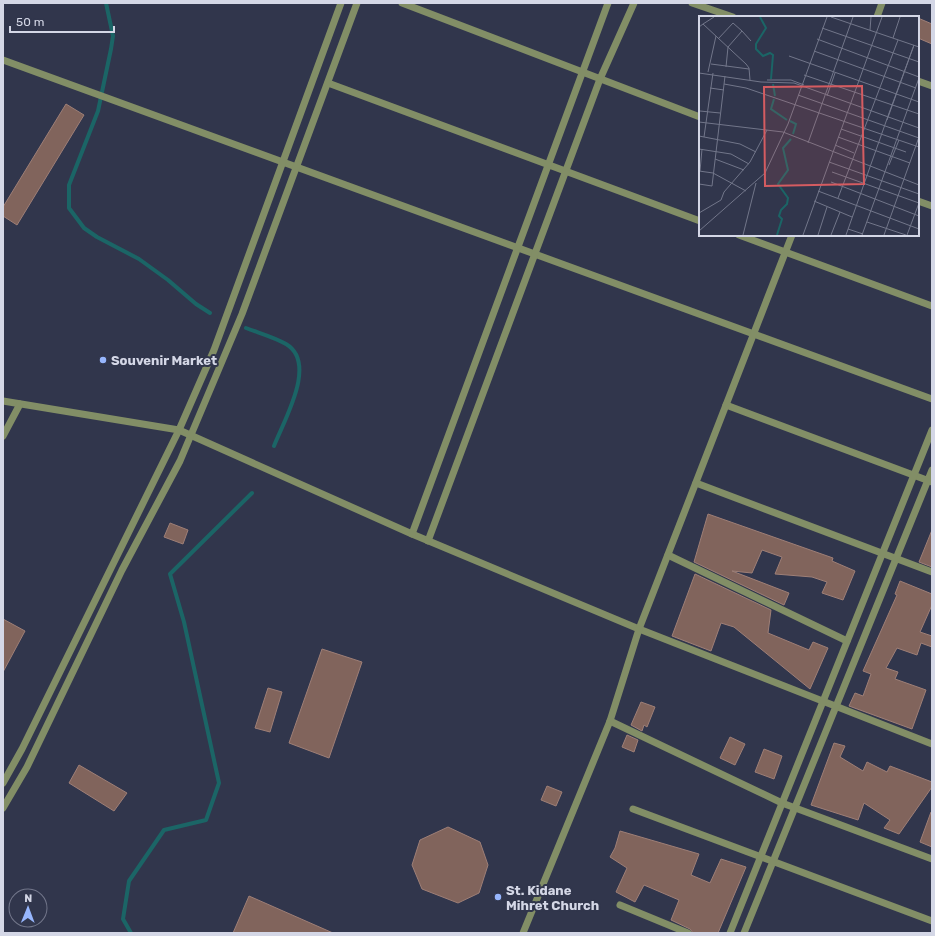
<svg xmlns="http://www.w3.org/2000/svg" width="935" height="936" font-family="Rubik,sans-serif">
  <style>
    .lines { fill: none; stroke-linecap: round; stroke-linejoin: round }
    .stream { stroke: #1b6566; stroke-width: 4 }
    .building { fill: #81645c; stroke: #9e7f77 }
    .minor { stroke: #828e66; stroke-width: 7 }
    .poi-dot { fill: #97b6fd; stroke: #31364c; stroke-width: 1.5 }
    .labels { text-anchor: middle; stroke-width: 4; stroke-linejoin: round; paint-order: stroke }
    .poi-label { font-size: 13px; font-weight: bold; fill: #d4d7e6; stroke: #31364c; text-anchor: start }
    .inset-river { fill: none; stroke: #1b6566; stroke-width: 2 }
    .inset-road { fill: none; stroke: #72768a; stroke-width: 1 }
    .view { fill: #d55c61; fill-opacity: 0.15; stroke: #d55c61; stroke-width: 2 }
    .inset-edge { fill: none; stroke: #d4d7e6; stroke-width: 2 }
  </style>
  <rect width="100%" height="100%" fill="#31364c"/>
  <g class="lines">
    <g class="stream">
      <path d="M 106,3 L 113,36 L 111,49 L 98,111 L 69,185 L 69,208 L 84,228 L 97,237 L 139,259 L 168,280 L 196,304 L 210,313"/>
      <path d="M 246,328 C 259,333 274,337 286,344 C 318,363 284,420 274,446"/>
      <path d="M 131,933 L 123,919 L 129,881 L 164,830 L 206,820 L 219,783 L 184,622 L 170,574 L 252,493"/>
    </g>
  </g>
  <g class="building">
    <path d="M 918,18 L 932,24 L 932,44 L 918,38 Z"/>
    <path d="M 66,104 L 84,115 L 17,225 L 3,216 L 3,207 Z"/>
    <path d="M 708,514 L 833,558 L 832,561 L 855,571 L 843,600 L 822,593 L 827,582 L 812,577 L 775,574 L 782,557 L 762,550 L 752,573 L 732,571 L 789,593 L 784,605 L 694,562 Z"/>
    <path d="M 170,523 L 188,530 L 183,544 L 164,537 Z"/>
    <path d="M 932,530 L 932,567 L 919,562 Z"/>
    <path d="M 695,574 L 771,610 L 768,633 L 809,650 L 813,642 L 828,648 L 810,689 L 734,627 L 721,623 L 711,651 L 672,636 Z"/>
    <path d="M 900,581 L 932,594 L 932,605 L 920,632 L 932,636 L 932,647 L 921,643 L 917,655 L 897,648 L 886,668 L 898,672 L 895,679 L 926,690 L 912,729 L 849,706 L 855,693 L 863,696 L 871,674 L 863,671 L 897,595 L 895,594 Z"/>
    <path d="M 3,619 L 25,631 L 3,672 Z"/>
    <path d="M 322,649 L 362,662 L 329,758 L 289,743 Z"/>
    <path d="M 268,688 L 282,692 L 270,732 L 255,728 Z"/>
    <path d="M 641,702 L 655,707 L 647,727 L 644,725 L 642,731 L 631,725 Z"/>
    <path d="M 627,735 L 638,740 L 634,752 L 622,747 Z"/>
    <path d="M 730,737 L 745,744 L 735,765 L 720,758 Z"/>
    <path d="M 834,743 L 845,746 L 840,757 L 863,771 L 867,762 L 887,772 L 890,766 L 932,782 L 932,787 L 899,834 L 884,828 L 890,820 L 864,803 L 858,820 L 811,805 Z"/>
    <path d="M 764,749 L 782,756 L 774,779 L 755,772 Z"/>
    <path d="M 79,765 L 127,793 L 114,811 L 69,783 Z"/>
    <path d="M 547,786 L 562,792 L 556,806 L 541,800 Z"/>
    <path d="M 931,812 L 932,812 L 932,847 L 920,842 Z"/>
    <path d="M 448,827 L 480,842 L 488,865 L 479,893 L 458,903 L 422,889 L 412,865 L 420,840 Z"/>
    <path d="M 620,831 L 699,854 L 691,875 L 710,883 L 721,859 L 746,867 L 718,933 L 693,933 L 690,929 L 671,920 L 679,900 L 644,885 L 635,902 L 616,892 L 627,868 L 610,857 L 615,848 Z"/>
    <path d="M 249,896 L 333,933 L 233,933 Z"/>
  </g>
  <g class="lines">
    <g class="minor">
      <path d="M 402,3 L 700,117"/>
      <path d="M 692,3 L 733,17"/>
      <path d="M 877,17 L 882,3"/>
      <path d="M 3,60 L 932,399"/>
      <path d="M 918,81 L 932,86"/>
      <path d="M 328,83 L 700,221"/>
      <path d="M 918,201 L 932,206"/>
      <path d="M 739,235 L 932,306"/>
      <path d="M 3,401 L 179,430 L 412,534 L 639,629 L 932,744"/>
      <path d="M 726,405 L 932,482"/>
      <path d="M 3,436 L 20,404"/>
      <path d="M 696,483 L 932,572"/>
      <path d="M 412,534 L 608,3"/>
      <path d="M 428,541 L 600,79 L 634,3"/>
      <path d="M 668,555 L 847,641"/>
      <path d="M 610,721 L 782,803 L 932,859"/>
      <path d="M 3,783 L 22,749 L 179,430 L 214,350 L 341,3"/>
      <path d="M 3,808 L 27,767 L 122,570 L 180,461 L 242,314 L 357,3"/>
      <path d="M 633,809 L 932,921"/>
      <path d="M 620,905 L 688,933"/>
      <path d="M 523,933 L 610,721 L 639,629 L 792,235"/>
      <path d="M 730,933 L 932,430"/>
      <path d="M 744,933 L 932,470"/>
    </g>
  </g>
  <g class="poi-dot">
    <circle cx="103" cy="360" r="4"/>
    <circle cx="498" cy="897" r="4"/>
  </g>
  <g class="labels">
    <g class="poi-label">
      <text x="111" y="365">Souvenir Market</text>
      <text x="506" y="895">St. Kidane<tspan x="506" dy="15">Mihret Church</tspan></text>
    </g>
  </g>
  <g transform="translate(699 16)">
    <rect width="220" height="220" fill="#31364c"/>
    <path class="inset-river" d="M 61,1 L 67,12 L 57,28 L 57,33 L 64,40 L 71,37 L 74,39 L 72,63M 74,68 L 76,80M 75,83 L 72,93 L 88,104M 91,105 L 97,108 L 94,118M 78,219 L 83,203 L 80,200 L 82,194 L 88,188 L 89,182 L 79,168 L 89,154 L 84,132 L 92,123"/>
    <path class="inset-road" d="M 132,1 L 220,31M 4,8 L 15,1M 0,11 L 4,8 L 47,48 L 50,52 L 51,64M 123,12 L 220,46M 171,14 L 172,1M 43,15 L 52,25M 194,22 L 201,1M 19,23 L 34,7 L 43,15 L 29,31 L 27,51M 118,23 L 220,61M 115,35 L 217,72M 90,40 L 220,86M 12,48 L 50,53M 9,56 L 17,20M 0,57 L 62,66 L 95,67 L 220,112M 105,59 L 220,98M 68,64 L 92,64 L 105,69M 25,68 L 47,72 L 220,131M 11,72 L 25,74M 99,79 L 220,122M 128,80 L 136,57M 1,95 L 21,97M 0,106 L 84,116 L 220,169M 142,113 L 207,136M 0,120 L 41,128 L 57,136M 5,121 L 14,57M 139,121 L 211,147M 109,127 L 154,1M 136,129 L 155,137M 0,133 L 32,138 L 50,148M 16,143 L 45,154M 130,146 L 220,178M 190,149 L 200,124M 0,155 L 14,157 L 47,175M 1,155 L 3,133M 133,156 L 220,187M 132,166 L 220,200M 0,168 L 13,170 L 26,60M 119,175 L 220,213M 139,182 L 199,24M 115,185 L 153,201M 0,197 L 22,184 L 25,176 L 51,146 L 68,114M 168,206 L 207,219M 149,213 L 164,218M 0,215 L 66,157 L 89,108 L 128,1M 44,219 L 57,167M 104,219 L 183,1M 119,219 L 128,191M 132,219 L 141,196M 147,219 L 189,100 L 215,29 L 188,104M 163,219 L 220,62M 185,219 L 220,121M 208,219 L 220,187"/>
    <path class="view" d="M 163,70 L 165,168 L 66,170 L 65,71 Z"/>
    <rect width="220" height="220" class="inset-edge"/>
  </g>
  <rect width="935" height="936" fill="none" stroke="#d4d7e6" stroke-width="8"/>
  <g transform="translate(28 908) rotate(1)"><circle r="19" fill="#31364c" stroke="#72768a"/>
  <path d="M0-3L7 15L0 10L-7 15Z" fill="#97b6fd"/>
  <text y="-6" font-size="11" font-weight="bold" text-anchor="middle" fill="#d4d7e6">N</text>
  </g>
  <path d="M10 26v6h104v-6" fill="none" stroke="#d4d7e6" stroke-width="2"/>
  <text x="16" y="26" font-size="12" fill="#d4d7e6" stroke="#31364c" stroke-width="3" paint-order="stroke">50 m</text>
</svg>
